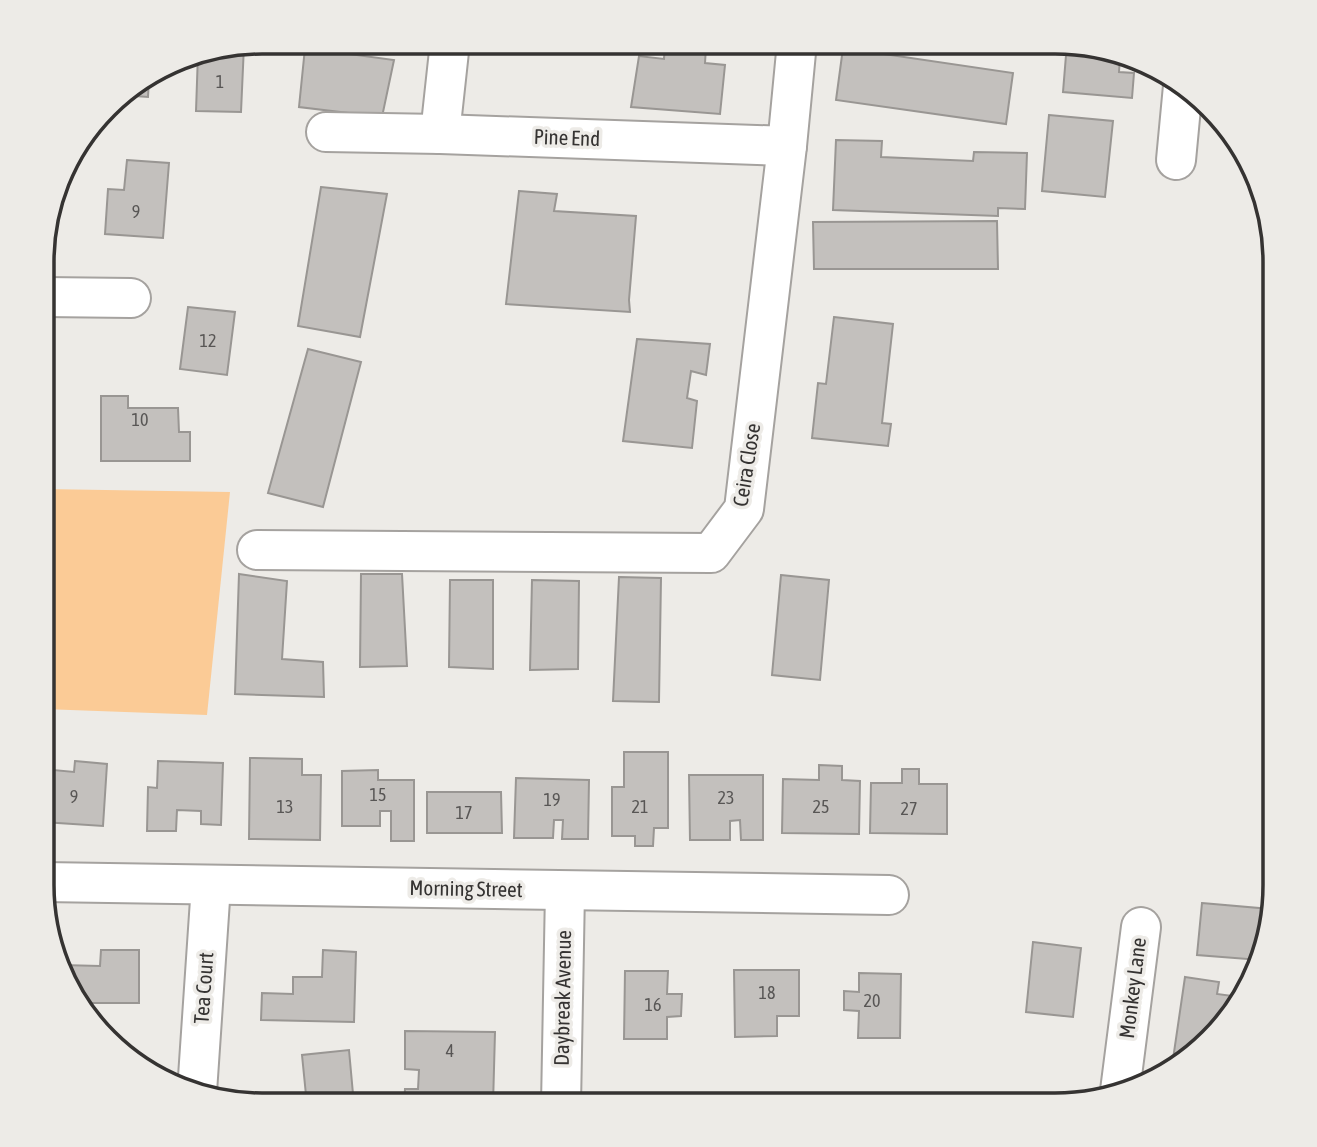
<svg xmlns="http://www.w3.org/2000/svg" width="1317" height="1147" font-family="'Asap Condensed',sans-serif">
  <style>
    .green { fill: #fbcb96 }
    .building { fill: #c3c0bd; stroke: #999693; stroke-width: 2 }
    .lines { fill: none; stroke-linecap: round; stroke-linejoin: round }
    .minor-casing { stroke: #a5a29f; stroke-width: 42 }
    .minor { stroke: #fff; stroke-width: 38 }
    .labels { text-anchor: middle; stroke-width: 7; stroke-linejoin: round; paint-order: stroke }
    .number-label { font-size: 18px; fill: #585655 }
    .street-label { font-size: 21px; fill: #353332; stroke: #edebe7 }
    .rim { fill: none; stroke: #353332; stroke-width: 3.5 }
  </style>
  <rect width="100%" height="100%" fill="#edebe7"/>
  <path class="green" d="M 43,489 L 230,492 L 207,715 L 43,709 Z"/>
  <g class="building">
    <path d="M 543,42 L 588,42 L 588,46 Z"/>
    <path d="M 665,42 L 706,47 L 705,63 L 725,65 L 720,114 L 631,107 L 639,56 L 664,59 Z"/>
    <path d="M 1067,43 L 1120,56 L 1119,72 L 1134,73 L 1132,98 L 1063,92 Z"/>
    <path d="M 244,45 L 241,112 L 196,111 L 198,53 Z"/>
    <path d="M 305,48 L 394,60 L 382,117 L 299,107 Z"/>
    <path d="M 843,48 L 1013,73 L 1006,124 L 836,100 Z"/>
    <path d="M 149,78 L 148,97 L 119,95 Z"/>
    <path d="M 1049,115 L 1113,121 L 1105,197 L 1042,191 Z"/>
    <path d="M 836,140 L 882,141 L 881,157 L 973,161 L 974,152 L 1027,153 L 1025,209 L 998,208 L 998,216 L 833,210 Z"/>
    <path d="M 127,160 L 169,163 L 163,238 L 105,234 L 108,189 L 124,190 Z"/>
    <path d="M 321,187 L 387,194 L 360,337 L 298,326 Z"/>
    <path d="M 519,191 L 557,194 L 554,211 L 636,216 L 629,300 L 630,312 L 506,304 Z"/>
    <path d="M 997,221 L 998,269 L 814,269 L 813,222 Z"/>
    <path d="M 188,307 L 235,312 L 227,375 L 180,369 Z"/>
    <path d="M 834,317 L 893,324 L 882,423 L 891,424 L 888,446 L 812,438 L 818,383 L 826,384 Z"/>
    <path d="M 637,339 L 710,344 L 706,375 L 691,371 L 687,398 L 697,401 L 692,448 L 623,441 Z"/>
    <path d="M 308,349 L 361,362 L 323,507 L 268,493 Z"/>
    <path d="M 44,374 L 49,374 L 50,430 L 44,430 Z"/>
    <path d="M 101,396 L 128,396 L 128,408 L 178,408 L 179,432 L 190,432 L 190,461 L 101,461 Z"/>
    <path d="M 43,455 L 51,455 L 52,478 L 43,478 Z"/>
    <path d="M 239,574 L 287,581 L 282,659 L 323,662 L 324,697 L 235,694 Z"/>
    <path d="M 361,574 L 402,574 L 407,666 L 360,667 Z"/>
    <path d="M 781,575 L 829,580 L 820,680 L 772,675 Z"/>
    <path d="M 619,577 L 661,578 L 659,702 L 613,701 Z"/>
    <path d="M 450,580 L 493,580 L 493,669 L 449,667 Z"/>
    <path d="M 532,580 L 579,581 L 578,669 L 530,670 Z"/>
    <path d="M 624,752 L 668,752 L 668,828 L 654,828 L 653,846 L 635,846 L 635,836 L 612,836 L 612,787 L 624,787 Z"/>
    <path d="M 250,758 L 302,759 L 302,775 L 321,775 L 320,840 L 249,839 Z"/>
    <path d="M 75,761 L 107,764 L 103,826 L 43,822 L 43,769 L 74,772 Z"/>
    <path d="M 158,761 L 223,763 L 221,825 L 201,824 L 201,811 L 177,810 L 176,831 L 147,831 L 148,787 L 157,788 Z"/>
    <path d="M 819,765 L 842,766 L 842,780 L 860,781 L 859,834 L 782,833 L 783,779 L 819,780 Z"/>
    <path d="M 902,769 L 919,769 L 919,784 L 947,784 L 947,834 L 870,833 L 871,783 L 902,783 Z"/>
    <path d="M 378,770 L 378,780 L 414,780 L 414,841 L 391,841 L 391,811 L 380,811 L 380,826 L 342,826 L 342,771 Z"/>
    <path d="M 689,775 L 763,775 L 763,840 L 741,840 L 740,820 L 730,821 L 730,840 L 690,840 Z"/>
    <path d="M 516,778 L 589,780 L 588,839 L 562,839 L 563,820 L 554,820 L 553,838 L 514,838 Z"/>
    <path d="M 427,792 L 501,792 L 502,833 L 427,833 Z"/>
    <path d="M 1202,903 L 1270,909 L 1260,960 L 1197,955 Z"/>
    <path d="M 1033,942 L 1081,948 L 1073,1017 L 1026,1012 Z"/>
    <path d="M 101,950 L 139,950 L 139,1003 L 81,1003 L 62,974 L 62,965 L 100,966 Z"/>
    <path d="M 323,950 L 356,952 L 354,1022 L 261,1020 L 262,993 L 293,994 L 293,977 L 322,977 Z"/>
    <path d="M 734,970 L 799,970 L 799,1016 L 777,1016 L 777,1036 L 735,1037 Z"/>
    <path d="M 625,971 L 668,971 L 667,994 L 682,994 L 681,1016 L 667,1017 L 667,1039 L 624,1039 Z"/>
    <path d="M 859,973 L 901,974 L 900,1038 L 858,1038 L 859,1011 L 844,1010 L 844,991 L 859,992 Z"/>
    <path d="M 1185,977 L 1219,982 L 1217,994 L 1240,997 L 1210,1041 L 1175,1066 L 1172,1066 Z"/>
    <path d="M 405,1031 L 495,1032 L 493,1105 L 404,1105 L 405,1089 L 418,1089 L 419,1070 L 405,1069 Z"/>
    <path d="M 114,1045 L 128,1045 L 129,1056 Z"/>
    <path d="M 349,1050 L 354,1105 L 307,1105 L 302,1055 Z"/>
    <path d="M 797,1094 L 844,1097 L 843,1105 L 796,1105 Z"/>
  </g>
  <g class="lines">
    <defs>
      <g id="minor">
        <path d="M 326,132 L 440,134 L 787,146"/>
        <path d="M 440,134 L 450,42"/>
        <path d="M 1176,160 L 1183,86"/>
        <path d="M 44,297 L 131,298"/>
        <path d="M 257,550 L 711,553 L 744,509 L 787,146 L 797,42"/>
        <path d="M 43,882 L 889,895"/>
        <path d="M 1120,1091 L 1141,927"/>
        <path d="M 197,1092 L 211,885"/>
        <path d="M 561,1105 L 565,891"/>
      </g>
    </defs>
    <use href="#minor" class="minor-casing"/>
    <use href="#minor" class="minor"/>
  </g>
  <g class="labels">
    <g class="number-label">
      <text x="220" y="88">1</text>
      <text x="136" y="218">9</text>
      <text x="208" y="347">12</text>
      <text x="140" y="426">10</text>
      <text x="378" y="801">15</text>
      <text x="74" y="803">9</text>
      <text x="726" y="804">23</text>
      <text x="552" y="806">19</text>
      <text x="285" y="813">13</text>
      <text x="640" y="813">21</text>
      <text x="821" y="813">25</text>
      <text x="909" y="815">27</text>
      <text x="464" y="819">17</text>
      <text x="767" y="999">18</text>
      <text x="872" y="1007">20</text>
      <text x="653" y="1011">16</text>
      <text x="450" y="1057">4</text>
    </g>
    <g class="street-label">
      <text transform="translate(567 138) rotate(2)" y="7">Pine End</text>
      <text transform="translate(747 465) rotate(-81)" y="7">Ceira Close</text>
      <text transform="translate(466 889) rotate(1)" y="7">Morning Street</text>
      <text transform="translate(204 988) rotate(-86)" y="7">Tea Court</text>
      <text transform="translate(1133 988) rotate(-83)" y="7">Monkey Lane</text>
      <text transform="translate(563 998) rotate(-89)" y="7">Daybreak Avenue</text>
    </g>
  </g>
  <path d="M0 0H1317V1147H0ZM262 54H1055A208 208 0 0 1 1263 262V885A208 208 0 0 1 1055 1093H262A208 208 0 0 1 54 885V262A208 208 0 0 1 262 54Z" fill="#edebe7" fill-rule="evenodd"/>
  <path class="rim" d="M262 54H1055A208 208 0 0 1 1263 262V885A208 208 0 0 1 1055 1093H262A208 208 0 0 1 54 885V262A208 208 0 0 1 262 54Z"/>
</svg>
